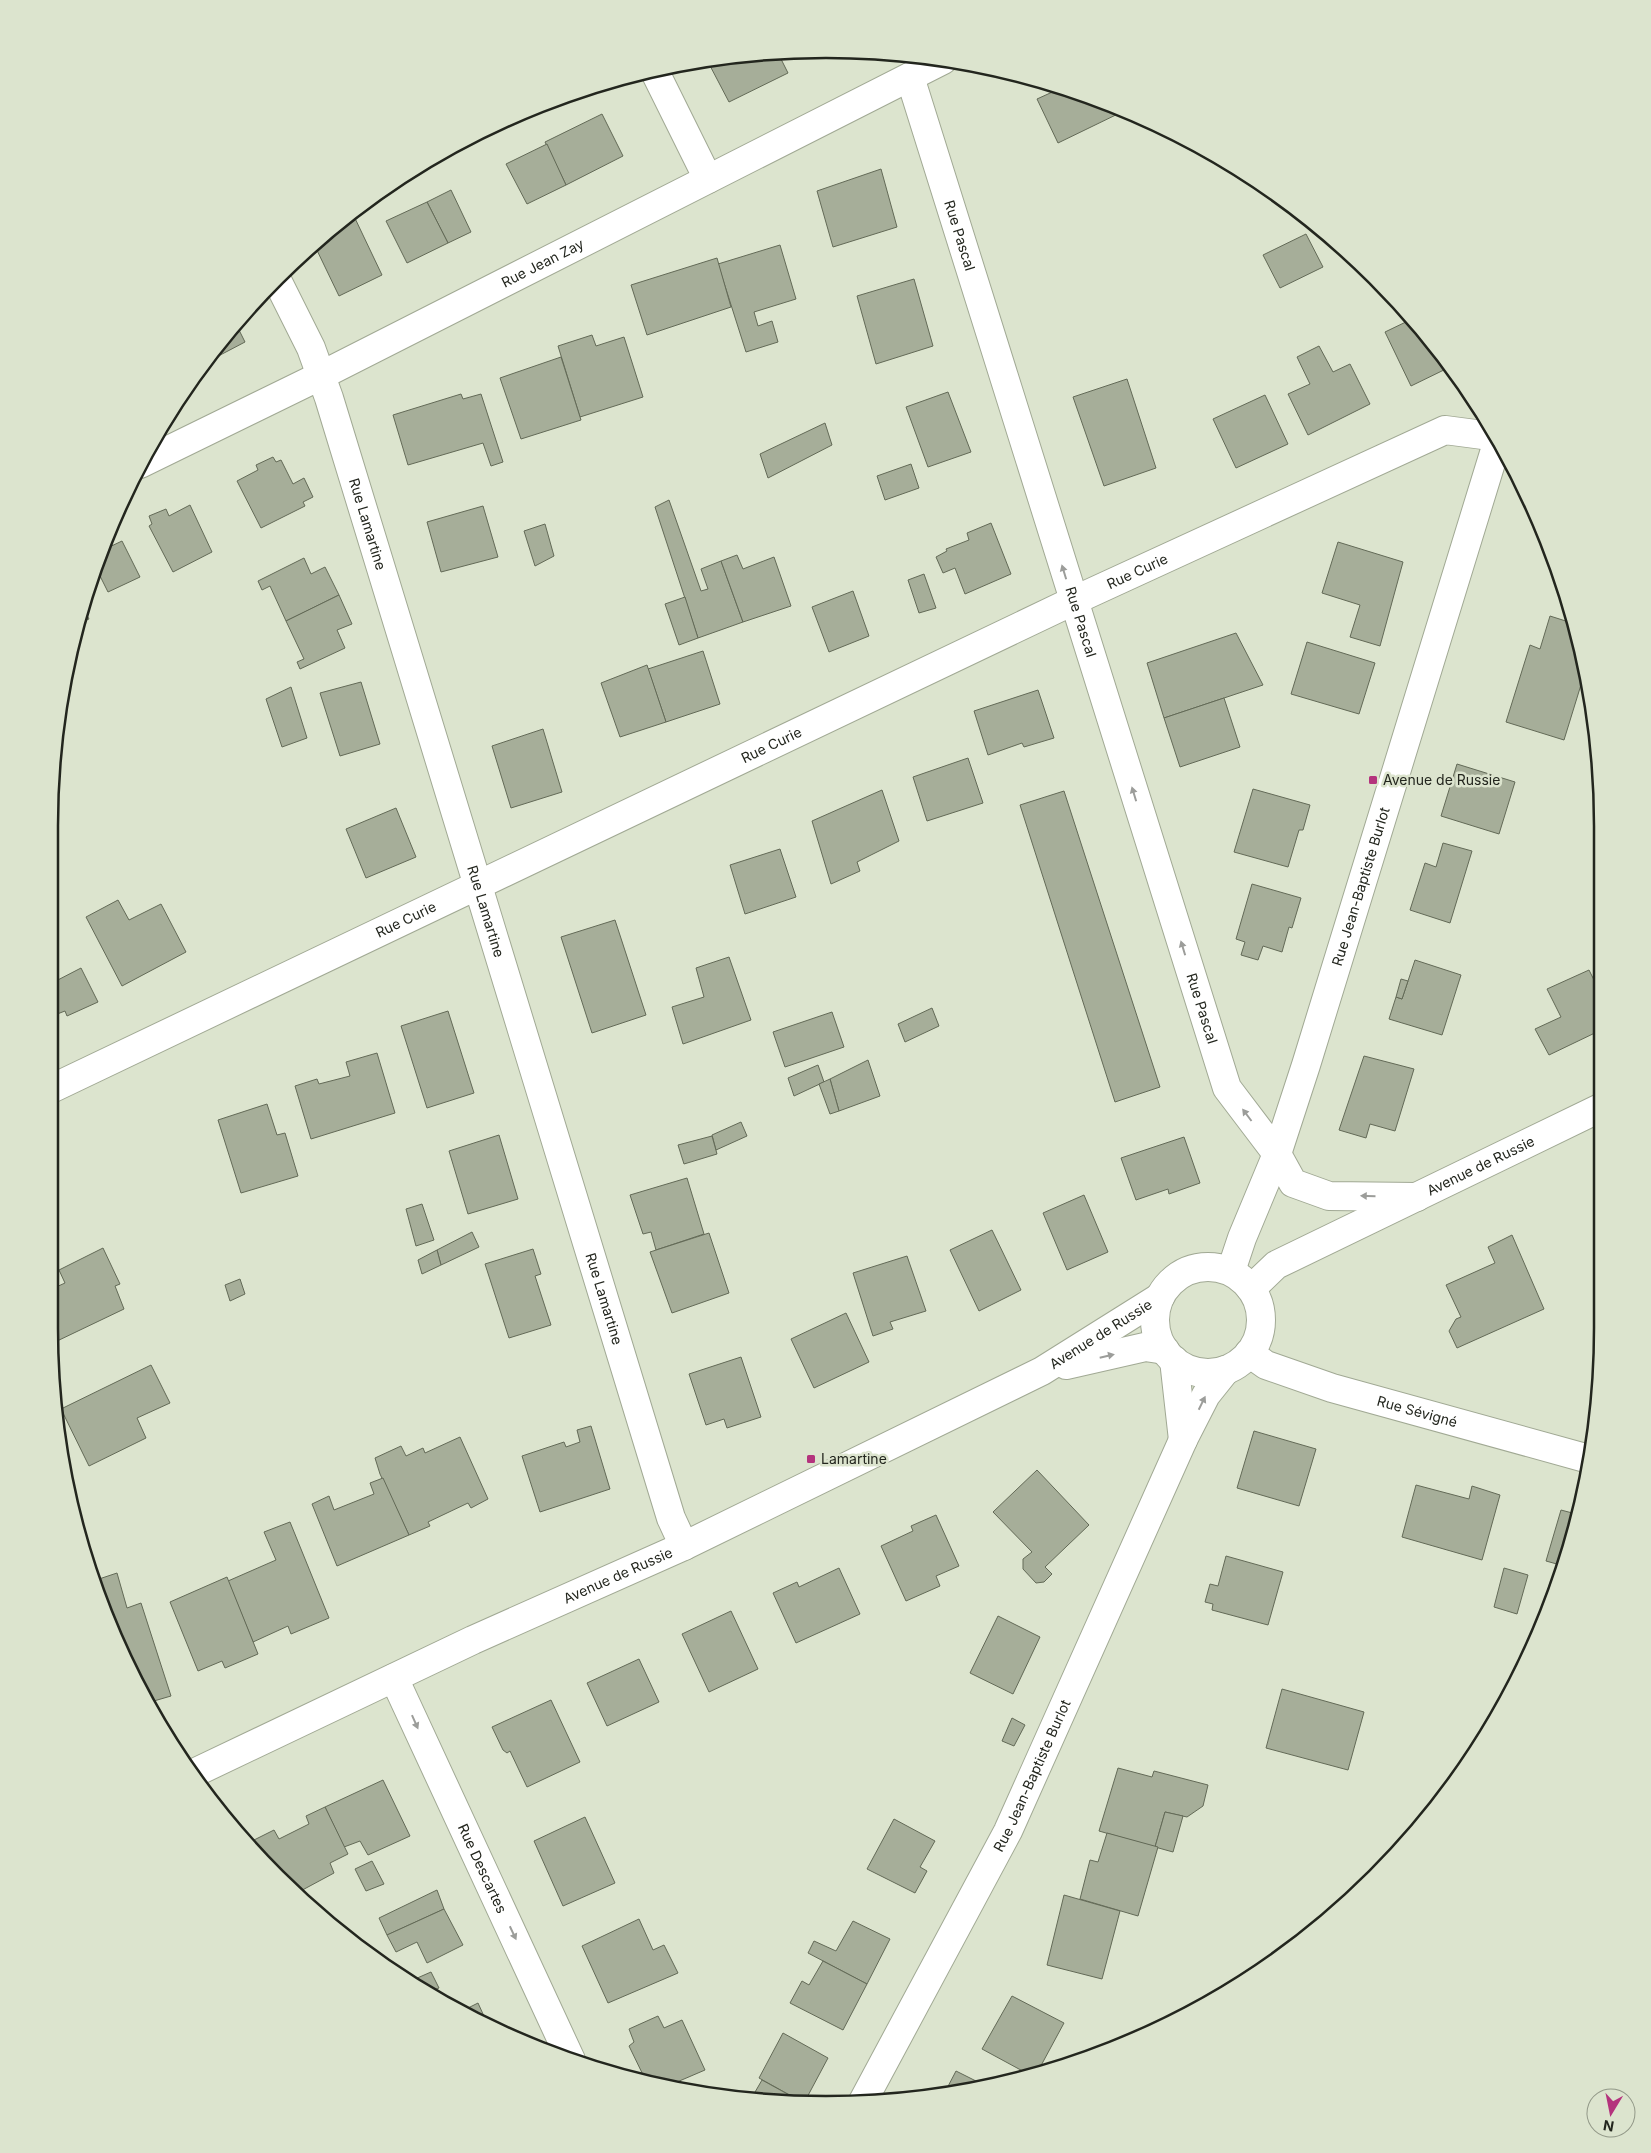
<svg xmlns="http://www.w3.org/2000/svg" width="1651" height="2153" font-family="Inter,sans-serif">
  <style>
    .building { fill: #a6ae99; stroke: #636a57 }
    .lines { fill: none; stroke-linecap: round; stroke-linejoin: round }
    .minor-casing { stroke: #a1a994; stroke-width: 30 }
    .tertiary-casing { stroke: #a1a994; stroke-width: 30 }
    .minor { stroke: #fff; stroke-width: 28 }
    .tertiary { stroke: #fff; stroke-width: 28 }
    .oneway { fill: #9c9d9a }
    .poi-dot { fill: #b4337d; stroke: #dce4ce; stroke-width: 2 }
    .labels { text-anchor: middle; stroke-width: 5; stroke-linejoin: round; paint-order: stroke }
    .street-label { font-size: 14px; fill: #23261e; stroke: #dce4ce }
    .poi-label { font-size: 14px; fill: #23261e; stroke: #dce4ce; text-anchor: start }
    .rim { fill: none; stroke: #23261e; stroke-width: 2.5 }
  </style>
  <rect width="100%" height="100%" fill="#dce4ce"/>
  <g class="building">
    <path d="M 778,53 L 788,73 L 729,102 L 707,60 Z"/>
    <path d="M 1059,89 L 1123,108 L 1126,110 L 1058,143 L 1037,99 Z"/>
    <path d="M 602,114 L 623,156 L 566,185 L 545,142 Z"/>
    <path d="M 547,144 L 566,185 L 527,204 L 506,164 Z"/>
    <path d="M 881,169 L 897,227 L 833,247 L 817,191 Z"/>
    <path d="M 451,190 L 471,232 L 448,243 L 427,202 Z"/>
    <path d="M 427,202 L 448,243 L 407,263 L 386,221 Z"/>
    <path d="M 352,212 L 382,275 L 339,296 L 313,242 Z"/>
    <path d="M 1306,234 L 1323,267 L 1280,288 L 1263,255 Z"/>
    <path d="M 780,245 L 796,299 L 754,312 L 758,326 L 772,321 L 778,342 L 746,352 L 718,264 Z"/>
    <path d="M 717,258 L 731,307 L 647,335 L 631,285 Z"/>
    <path d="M 914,279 L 933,346 L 876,364 L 857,296 Z"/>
    <path d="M 1410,320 L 1450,367 L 1411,386 L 1385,332 Z"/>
    <path d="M 236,324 L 245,342 L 205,363 L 209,353 Z"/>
    <path d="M 592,335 L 596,346 L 624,337 L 643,397 L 580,417 L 558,346 Z"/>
    <path d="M 1319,346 L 1333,372 L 1350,364 L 1370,404 L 1308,435 L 1288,394 L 1310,384 L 1297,357 Z"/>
    <path d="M 561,357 L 581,420 L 521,439 L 500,378 Z"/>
    <path d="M 1127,379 L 1156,468 L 1104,486 L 1073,397 Z"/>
    <path d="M 948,392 L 971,452 L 928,467 L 906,407 Z"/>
    <path d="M 461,394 L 463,399 L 481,394 L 503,462 L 491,466 L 483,443 L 408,465 L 393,415 Z"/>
    <path d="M 1265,395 L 1288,444 L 1236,468 L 1213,419 Z"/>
    <path d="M 825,423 L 832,445 L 768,478 L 760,454 Z"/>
    <path d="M 273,457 L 276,462 L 281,460 L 293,484 L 304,478 L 313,497 L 303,502 L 305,506 L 261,528 L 237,481 L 258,470 L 256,465 Z"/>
    <path d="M 911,464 L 919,488 L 885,500 L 877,476 Z"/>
    <path d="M 669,500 L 701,591 L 708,589 L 701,569 L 721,561 L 743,622 L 698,638 L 655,507 Z"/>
    <path d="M 190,505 L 212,552 L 173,572 L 149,526 L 152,524 L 149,516 L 166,509 L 169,516 Z"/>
    <path d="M 483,506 L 498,557 L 441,572 L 427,522 Z"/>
    <path d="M 991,523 L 1011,574 L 965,594 L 955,568 L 943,573 L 936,557 L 947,551 L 946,549 L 969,540 L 967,533 Z"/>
    <path d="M 545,524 L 554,556 L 535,566 L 524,531 Z"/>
    <path d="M 122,541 L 140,577 L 108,592 L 96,568 L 103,550 Z"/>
    <path d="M 1338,542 L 1403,562 L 1380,646 L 1350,637 L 1360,605 L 1322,593 Z"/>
    <path d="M 737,555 L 743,569 L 774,557 L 791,606 L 743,622 L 721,561 Z"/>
    <path d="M 304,558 L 311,574 L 325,567 L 339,595 L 286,621 L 270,586 L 262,590 L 258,581 Z"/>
    <path d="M 924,574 L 936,608 L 919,613 L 908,580 Z"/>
    <path d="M 853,591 L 869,636 L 829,652 L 812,607 Z"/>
    <path d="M 339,595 L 352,624 L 337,630 L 345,648 L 300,669 L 297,662 L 304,659 L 286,621 Z"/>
    <path d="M 685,597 L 698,638 L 679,645 L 665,604 Z"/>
    <path d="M 82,606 L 89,619 L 79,623 L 77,619 Z"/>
    <path d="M 1550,616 L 1572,623 L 1584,675 L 1564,740 L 1506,722 L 1530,645 L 1540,649 Z"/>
    <path d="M 1236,633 L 1263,685 L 1164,718 L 1147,663 Z"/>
    <path d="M 1307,642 L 1375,663 L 1359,714 L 1291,694 Z"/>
    <path d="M 703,651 L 720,704 L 666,722 L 648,669 Z"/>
    <path d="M 647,665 L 666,722 L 620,737 L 601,683 Z"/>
    <path d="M 361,682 L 380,744 L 340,756 L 320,693 Z"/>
    <path d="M 291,687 L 307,738 L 282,747 L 266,699 Z"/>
    <path d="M 1038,690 L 1054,738 L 1024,747 L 1022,743 L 988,755 L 974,711 Z"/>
    <path d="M 1224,698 L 1240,747 L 1180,767 L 1164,718 Z"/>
    <path d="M 543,729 L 562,792 L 511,808 L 492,746 Z"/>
    <path d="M 968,758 L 983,803 L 927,821 L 913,777 Z"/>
    <path d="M 1457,764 L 1515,782 L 1499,834 L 1441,816 Z"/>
    <path d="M 1253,789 L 1310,805 L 1303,830 L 1299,830 L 1288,867 L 1234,852 Z"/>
    <path d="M 882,790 L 899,841 L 857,862 L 860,871 L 831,884 L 812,821 Z"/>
    <path d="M 1064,791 L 1160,1087 L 1115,1102 L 1020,805 Z"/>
    <path d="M 396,808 L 416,857 L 366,878 L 346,829 Z"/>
    <path d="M 1443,843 L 1472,851 L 1450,923 L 1410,910 L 1425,863 L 1436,867 Z"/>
    <path d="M 780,849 L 796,897 L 745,914 L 730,865 Z"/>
    <path d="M 1252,884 L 1301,898 L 1292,928 L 1289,927 L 1282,952 L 1263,946 L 1258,960 L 1241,955 L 1245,942 L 1236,939 Z"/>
    <path d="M 51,895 L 56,903 L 51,906 Z"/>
    <path d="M 118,900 L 129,920 L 161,904 L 186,952 L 122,986 L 86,917 Z"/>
    <path d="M 615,920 L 646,1015 L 592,1033 L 561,937 Z"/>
    <path d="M 729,957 L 751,1020 L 683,1044 L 672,1007 L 704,997 L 696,968 Z"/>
    <path d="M 1415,960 L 1461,975 L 1442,1035 L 1389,1019 L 1396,997 L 1402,999 Z"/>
    <path d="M 81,968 L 98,1002 L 67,1016 L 65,1011 L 52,1016 L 52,983 Z"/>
    <path d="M 1589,970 L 1599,990 L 1599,1031 L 1549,1055 L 1535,1029 L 1561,1017 L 1547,989 Z"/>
    <path d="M 1401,979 L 1408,981 L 1402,999 L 1396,997 Z"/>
    <path d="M 932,1008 L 939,1026 L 905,1042 L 898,1024 Z"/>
    <path d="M 448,1011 L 474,1093 L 427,1108 L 401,1026 Z"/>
    <path d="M 832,1012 L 844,1047 L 785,1067 L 773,1032 Z"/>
    <path d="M 377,1053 L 395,1113 L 311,1139 L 295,1086 L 317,1079 L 319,1084 L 350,1076 L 346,1062 Z"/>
    <path d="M 1364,1056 L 1414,1069 L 1395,1131 L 1370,1124 L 1366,1138 L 1339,1130 Z"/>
    <path d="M 868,1060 L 880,1096 L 839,1111 L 830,1079 Z"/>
    <path d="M 818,1065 L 824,1082 L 794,1096 L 788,1078 Z"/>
    <path d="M 830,1079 L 839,1111 L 830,1114 L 819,1084 Z"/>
    <path d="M 267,1104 L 277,1135 L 285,1133 L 298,1176 L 241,1193 L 218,1120 Z"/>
    <path d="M 741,1122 L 747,1136 L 716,1150 L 712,1135 Z"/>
    <path d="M 499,1135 L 518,1199 L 468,1214 L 449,1151 Z"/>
    <path d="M 712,1136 L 717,1154 L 684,1164 L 678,1145 Z"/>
    <path d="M 1184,1137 L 1200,1183 L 1169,1194 L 1168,1189 L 1136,1200 L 1121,1158 Z"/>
    <path d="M 687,1178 L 704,1234 L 656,1250 L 651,1232 L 643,1234 L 630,1195 Z"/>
    <path d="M 1084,1195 L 1108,1252 L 1067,1270 L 1043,1213 Z"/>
    <path d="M 422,1204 L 434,1240 L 416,1246 L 406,1209 Z"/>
    <path d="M 992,1230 L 1021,1290 L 979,1311 L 950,1250 Z"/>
    <path d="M 472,1232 L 479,1247 L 441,1265 L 437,1250 Z"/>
    <path d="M 709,1233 L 729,1293 L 672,1313 L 650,1252 Z"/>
    <path d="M 1512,1235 L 1544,1309 L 1457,1348 L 1449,1331 L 1456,1319 L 1461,1317 L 1446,1285 L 1495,1263 L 1488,1247 Z"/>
    <path d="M 103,1248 L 120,1284 L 115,1286 L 124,1309 L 55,1342 L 54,1288 L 65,1283 L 59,1270 Z"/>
    <path d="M 533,1249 L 541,1274 L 535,1276 L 551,1325 L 509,1338 L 485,1264 Z"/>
    <path d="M 437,1250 L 441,1265 L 422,1274 L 418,1260 Z"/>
    <path d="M 907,1256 L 926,1311 L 890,1322 L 893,1329 L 873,1336 L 853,1273 Z"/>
    <path d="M 240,1279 L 245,1294 L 230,1301 L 225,1285 Z"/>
    <path d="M 846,1313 L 869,1362 L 814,1388 L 791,1339 Z"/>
    <path d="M 741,1357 L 761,1417 L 727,1428 L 724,1419 L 706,1425 L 689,1374 Z"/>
    <path d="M 151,1365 L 170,1403 L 137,1418 L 146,1438 L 89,1466 L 61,1409 Z"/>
    <path d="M 591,1426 L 610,1489 L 540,1512 L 522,1456 L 564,1442 L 566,1447 L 580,1442 L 577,1430 Z"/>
    <path d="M 1254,1431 L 1316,1449 L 1299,1506 L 1237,1488 Z"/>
    <path d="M 460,1437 L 488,1499 L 471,1508 L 468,1503 L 428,1522 L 430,1526 L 409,1535 L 380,1474 L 375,1458 L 401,1446 L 406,1456 L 423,1448 L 425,1453 Z"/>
    <path d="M 1037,1470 L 1089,1525 L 1045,1567 L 1052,1574 L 1044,1582 L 1036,1583 L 1023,1569 L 1023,1559 L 1032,1552 L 993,1512 Z"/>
    <path d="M 383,1478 L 409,1535 L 337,1566 L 312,1504 L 329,1496 L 334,1510 L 374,1494 L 370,1483 Z"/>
    <path d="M 1416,1485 L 1469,1499 L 1472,1486 L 1500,1495 L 1482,1560 L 1402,1537 Z"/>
    <path d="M 1561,1510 L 1576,1514 L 1564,1566 L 1546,1561 Z"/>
    <path d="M 936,1515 L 959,1566 L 936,1576 L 940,1586 L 906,1601 L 881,1546 L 913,1531 L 911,1526 Z"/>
    <path d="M 290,1522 L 329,1618 L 291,1634 L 288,1626 L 253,1642 L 228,1581 L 276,1560 L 264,1532 Z"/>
    <path d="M 1226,1556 L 1283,1572 L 1268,1625 L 1212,1610 L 1213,1604 L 1205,1602 L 1210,1584 L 1218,1586 Z"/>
    <path d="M 839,1568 L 860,1614 L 796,1643 L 773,1593 L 797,1582 L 799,1587 Z"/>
    <path d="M 1504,1568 L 1528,1575 L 1517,1614 L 1494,1607 Z"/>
    <path d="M 117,1573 L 127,1608 L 141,1603 L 171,1696 L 147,1703 L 108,1625 L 93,1581 Z"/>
    <path d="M 227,1577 L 258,1654 L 225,1668 L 222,1661 L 198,1671 L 170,1602 Z"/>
    <path d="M 731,1611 L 758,1669 L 709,1692 L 682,1634 Z"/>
    <path d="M 998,1616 L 1040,1637 L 1013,1694 L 970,1673 Z"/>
    <path d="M 639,1659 L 659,1702 L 607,1726 L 587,1683 Z"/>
    <path d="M 1282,1689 L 1364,1712 L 1348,1770 L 1266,1748 Z"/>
    <path d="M 551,1700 L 580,1762 L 527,1787 L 510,1751 L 507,1753 L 503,1750 L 492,1727 Z"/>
    <path d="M 1012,1718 L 1025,1725 L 1014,1746 L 1002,1741 Z"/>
    <path d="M 1118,1768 L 1152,1777 L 1154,1771 L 1208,1785 L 1203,1806 L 1187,1817 L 1165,1812 L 1155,1847 L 1099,1831 Z"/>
    <path d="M 383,1780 L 410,1836 L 368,1855 L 360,1841 L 344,1847 L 325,1807 Z"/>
    <path d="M 325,1807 L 348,1854 L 330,1863 L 334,1873 L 295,1894 L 276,1877 L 259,1857 L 252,1841 L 274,1830 L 279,1839 L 309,1824 L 306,1816 Z"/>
    <path d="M 1165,1812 L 1183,1816 L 1173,1852 L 1155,1847 Z"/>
    <path d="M 585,1817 L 615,1883 L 563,1906 L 534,1841 Z"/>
    <path d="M 894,1819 L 935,1841 L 920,1867 L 927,1871 L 915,1893 L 867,1869 Z"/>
    <path d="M 1107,1833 L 1158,1847 L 1138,1916 L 1080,1899 L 1090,1860 L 1098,1862 Z"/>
    <path d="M 372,1861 L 384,1884 L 366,1891 L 355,1869 Z"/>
    <path d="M 1353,1886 L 1361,1888 L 1350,1897 Z"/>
    <path d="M 437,1890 L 444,1909 L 387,1935 L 379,1918 Z"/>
    <path d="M 1064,1895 L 1120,1911 L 1102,1979 L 1047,1965 Z"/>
    <path d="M 444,1909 L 463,1945 L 427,1963 L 417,1942 L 396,1952 L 387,1935 Z"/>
    <path d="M 639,1919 L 653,1950 L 664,1945 L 678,1973 L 608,2003 L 582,1946 Z"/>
    <path d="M 853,1921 L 890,1939 L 867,1984 L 808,1953 L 814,1941 L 836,1951 Z"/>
    <path d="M 823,1961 L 867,1984 L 843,2030 L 790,2003 L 802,1981 L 809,1985 Z"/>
    <path d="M 431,1972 L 439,1988 L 427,1993 L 420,1989 L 415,1979 Z"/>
    <path d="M 1012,1996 L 1064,2023 L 1037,2073 L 1030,2075 L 982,2049 Z"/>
    <path d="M 478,2003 L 488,2025 L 460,2012 Z"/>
    <path d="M 658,2016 L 664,2028 L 682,2020 L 705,2070 L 670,2085 L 646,2081 L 629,2046 L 634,2042 L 629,2029 Z"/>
    <path d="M 1157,2021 L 1167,2025 L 1153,2031 Z"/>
    <path d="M 783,2033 L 828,2058 L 804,2103 L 759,2078 Z"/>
    <path d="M 956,2071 L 982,2084 L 979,2089 L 944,2094 Z"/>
    <path d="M 762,2080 L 802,2102 L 774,2103 L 751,2099 Z"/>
  </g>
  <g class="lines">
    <defs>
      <g id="minor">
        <path d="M 654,70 L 708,179"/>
        <path id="s1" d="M 910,77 L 1227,1088 L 1277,1154 L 1293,1183 L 1329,1196 L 1417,1197"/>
        <path id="s2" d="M 277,280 L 311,348 L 329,398 L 671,1518 L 684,1546"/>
        <path id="s3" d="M 140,464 L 320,376 L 943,60"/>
        <path id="s4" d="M 53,1088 L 1073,601 L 1445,430 L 1483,435 L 1498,440"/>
        <path id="s5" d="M 1251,1289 L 1276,1265 L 1600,1108"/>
        <path id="s6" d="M 1249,1353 L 1266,1365 L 1332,1388 L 1589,1459"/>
        <path id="s7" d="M 394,1678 L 571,2060"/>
      </g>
      <g id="tertiary">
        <circle cx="1208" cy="1320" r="53"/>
        <path id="s8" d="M 1231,1271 L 1242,1238 L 1277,1154 L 1306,1065 L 1498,440"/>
        <path d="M 1174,1360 L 1183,1440"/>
        <path d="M 1066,1365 L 1145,1347 L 1165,1350"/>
        <path id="s9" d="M 192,1774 L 473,1640 L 684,1546 L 1042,1371 L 1160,1297"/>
        <path id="s10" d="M 862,2103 L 1008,1831 L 1183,1440 L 1206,1395 L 1226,1370"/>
      </g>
    </defs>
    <use href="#minor" class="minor-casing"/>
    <use href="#tertiary" class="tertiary-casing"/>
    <use href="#minor" class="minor"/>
    <use href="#tertiary" class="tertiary"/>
  </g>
  <defs><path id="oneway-solid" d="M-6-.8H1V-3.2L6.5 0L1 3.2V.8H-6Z" transform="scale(1.25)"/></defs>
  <g class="oneway">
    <use href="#oneway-solid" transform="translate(1064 572) rotate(-107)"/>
    <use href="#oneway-solid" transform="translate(1134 794) rotate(-107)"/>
    <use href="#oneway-solid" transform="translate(1183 948) rotate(-107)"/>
    <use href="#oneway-solid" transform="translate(1247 1115) rotate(-127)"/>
    <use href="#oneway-solid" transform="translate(1368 1196) rotate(-179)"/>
    <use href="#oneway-solid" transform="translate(1107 1356) rotate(-13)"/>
    <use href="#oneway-solid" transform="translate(1202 1403) rotate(-64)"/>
    <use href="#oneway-solid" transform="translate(415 1722) rotate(66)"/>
    <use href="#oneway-solid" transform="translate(513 1933) rotate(65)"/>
  </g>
  <g class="poi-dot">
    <rect x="1368" y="775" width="10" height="10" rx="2.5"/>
    <rect x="806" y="1454" width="10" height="10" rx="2.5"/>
  </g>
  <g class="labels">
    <g class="street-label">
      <text dy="5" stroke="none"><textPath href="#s1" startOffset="166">Rue Pascal</textPath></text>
      <text dy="5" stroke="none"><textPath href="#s3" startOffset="450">Rue Jean Zay</textPath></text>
      <text dy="5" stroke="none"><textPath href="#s2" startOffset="261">Rue Lamartine</textPath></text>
      <text dy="5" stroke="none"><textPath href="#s4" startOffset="1201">Rue Curie</textPath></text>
      <text dy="5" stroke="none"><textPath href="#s1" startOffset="571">Rue Pascal</textPath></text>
      <text dy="5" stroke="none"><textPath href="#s4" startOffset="796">Rue Curie</textPath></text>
      <text dy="5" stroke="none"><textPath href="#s8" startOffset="406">Rue Jean-Baptiste Burlot</textPath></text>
      <text dy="5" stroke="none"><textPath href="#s2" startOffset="666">Rue Lamartine</textPath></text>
      <text dy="5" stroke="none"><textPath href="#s4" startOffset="391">Rue Curie</textPath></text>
      <text dy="5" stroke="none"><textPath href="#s1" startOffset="976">Rue Pascal</textPath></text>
      <text dy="5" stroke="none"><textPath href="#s5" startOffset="262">Avenue de Russie</textPath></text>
      <text dy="5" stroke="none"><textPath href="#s2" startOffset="1071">Rue Lamartine</textPath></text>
      <text dy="5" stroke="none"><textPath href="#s9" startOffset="1010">Avenue de Russie</textPath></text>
      <text dy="5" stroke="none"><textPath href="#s6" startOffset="179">Rue Sévigné</textPath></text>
      <text dy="5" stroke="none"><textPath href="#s9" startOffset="470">Avenue de Russie</textPath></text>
      <text dy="5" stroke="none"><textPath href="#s10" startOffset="369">Rue Jean-Baptiste Burlot</textPath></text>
      <text dy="5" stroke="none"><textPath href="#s7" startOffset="210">Rue Descartes</textPath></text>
    </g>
    <g class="poi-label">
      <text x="1383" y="785">Avenue de Russie</text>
      <text x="821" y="1464">Lamartine</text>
    </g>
  </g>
  <path d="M0 0H1651V2153H0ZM826 58H826A768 768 0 0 1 1594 826V1328A768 768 0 0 1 826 2096H826A768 768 0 0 1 58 1328V826A768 768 0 0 1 826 58Z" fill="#dce4ce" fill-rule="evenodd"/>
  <path class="rim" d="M826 58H826A768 768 0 0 1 1594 826V1328A768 768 0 0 1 826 2096H826A768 768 0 0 1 58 1328V826A768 768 0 0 1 826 58Z"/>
  <g transform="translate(1611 2113) rotate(190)"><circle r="24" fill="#dce4ce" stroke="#929888"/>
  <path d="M0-4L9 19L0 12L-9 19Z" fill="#b4337d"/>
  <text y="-8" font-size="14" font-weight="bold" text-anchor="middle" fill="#23261e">N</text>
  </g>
</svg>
